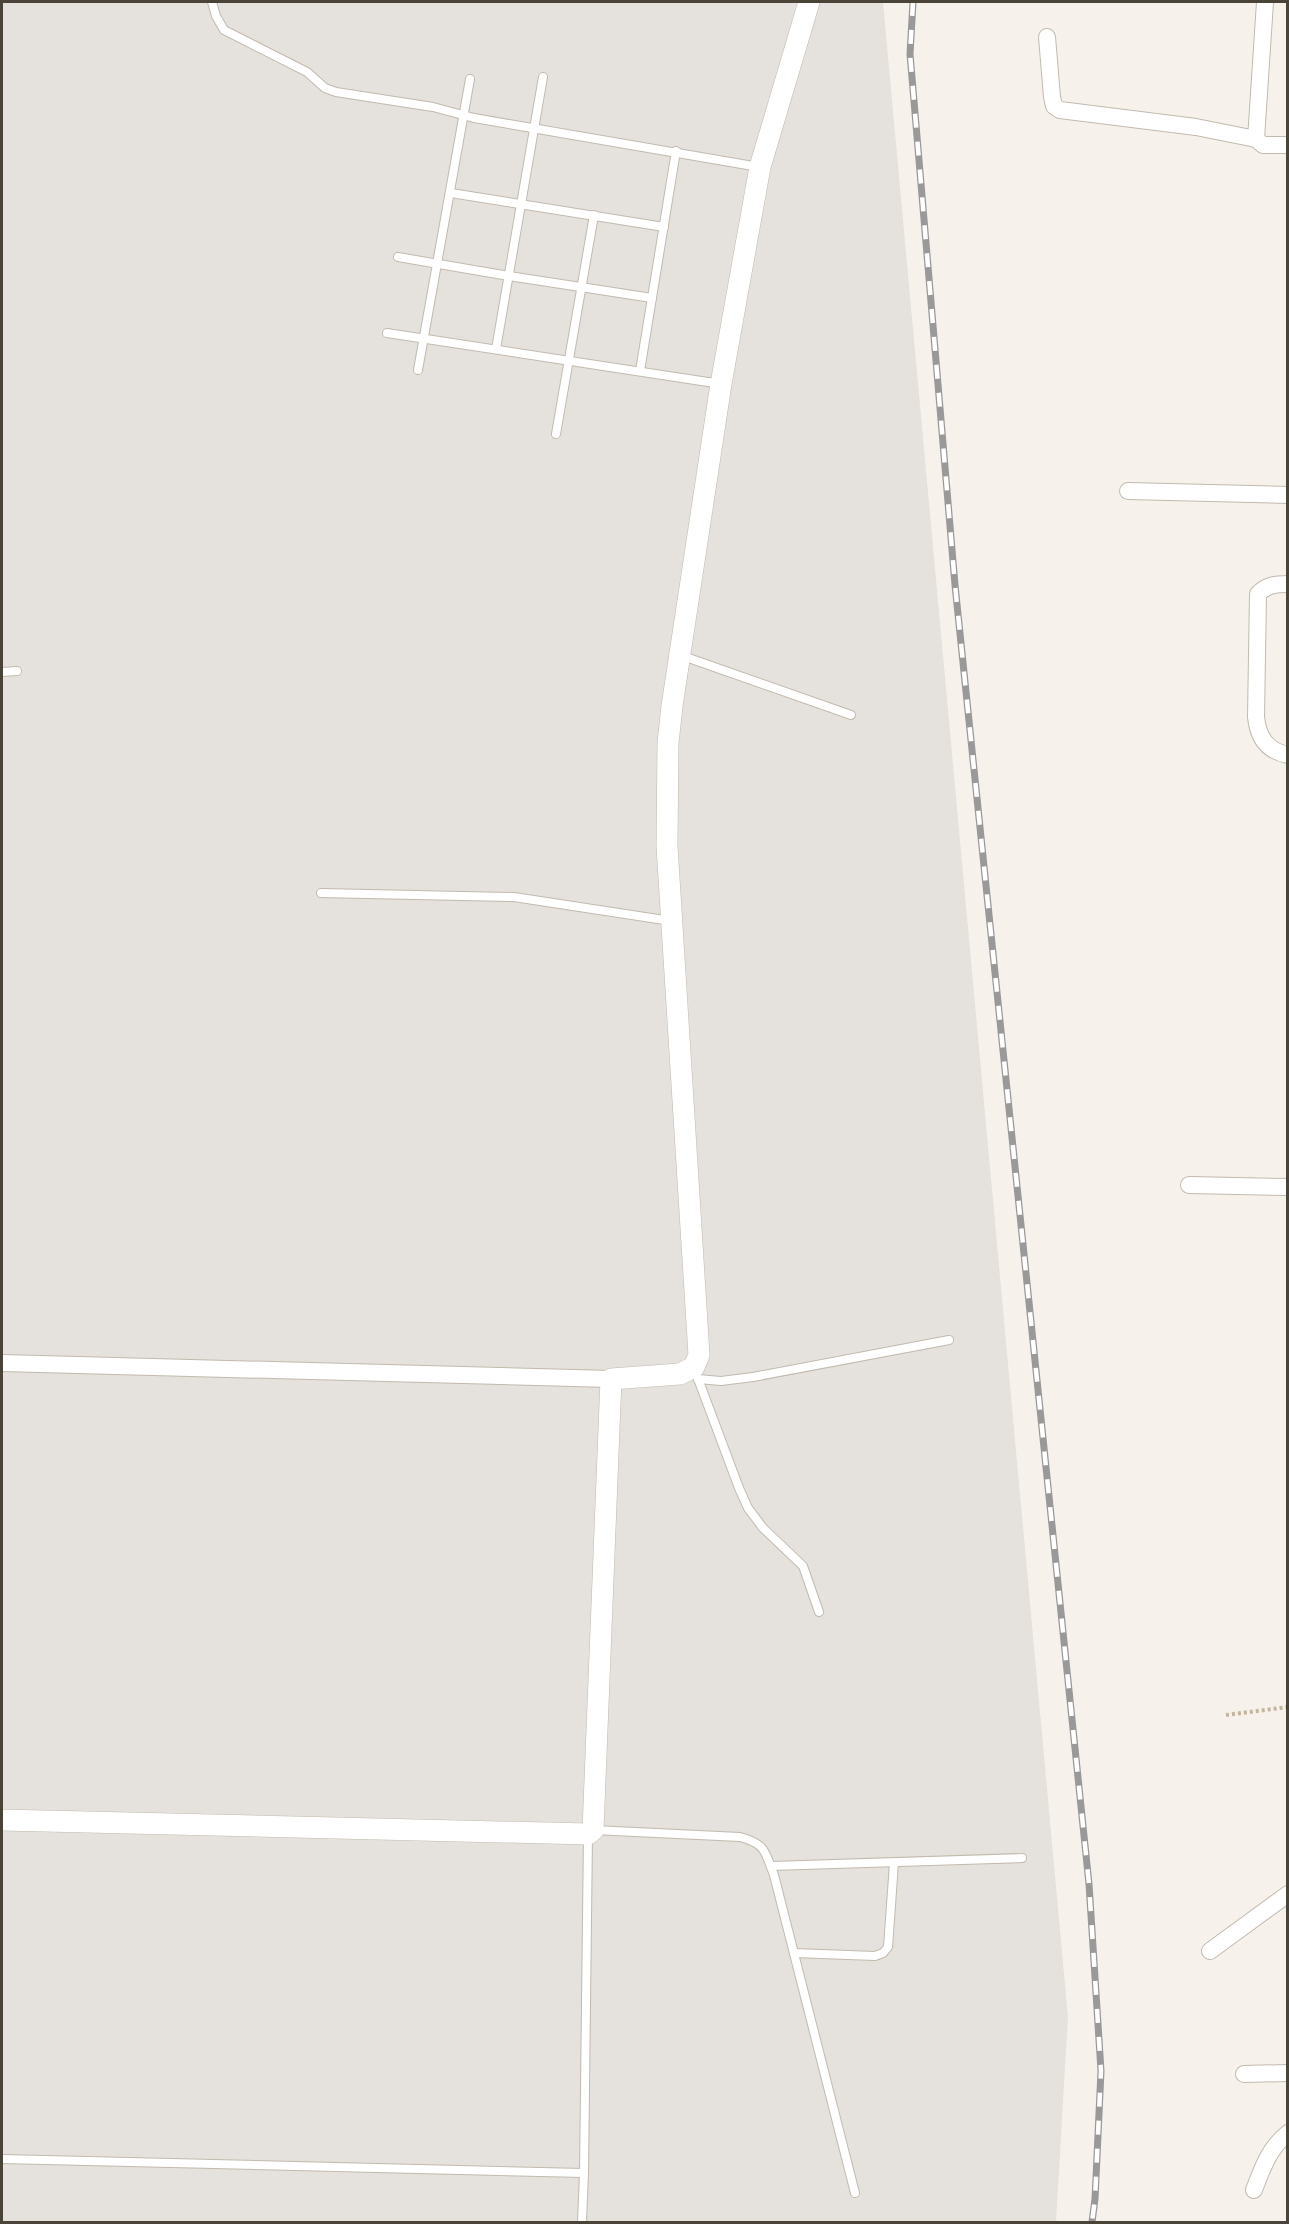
<svg xmlns="http://www.w3.org/2000/svg" width="1289" height="2224" font-family="'Titillium Web',sans-serif">
  <style>
    .industrial { fill: #e5e1dc }
    .lines { fill: none; stroke-linecap: round; stroke-linejoin: round }
    .service-casing { stroke: #c2baad; stroke-width: 10 }
    .minor-casing { stroke: #c2baad; stroke-width: 18 }
    .tertiary-casing { stroke: #c2baad; stroke-width: 22 }
    .path { stroke: #c4b59e; stroke-width: 4; stroke-dasharray: 3 3; stroke-linecap: butt }
    .service { stroke: #fff; stroke-width: 8 }
    .minor { stroke: #fff; stroke-width: 16 }
    .tertiary { stroke: #fff; stroke-width: 21 }
    .rail-casing { stroke: #999; stroke-width: 7 }
    .rail { stroke: #fff; stroke-width: 4.5; stroke-dasharray: 14; stroke-linecap: butt }
  </style>
  <rect width="100%" height="100%" fill="#f6f2eb"/>
  <path class="industrial" d="M 2,2 L 883,2 L 1068,2017 L 1056,2222 L 2,2222 Z"/>
  <g class="lines">
    <defs>
      <g id="service">
        <path d="M 212,2 L 216,16 L 224,30 L 307,72 L 325,88 L 336,92 L 433,107 L 474,118 L 759,167"/>
        <path d="M 451,193 L 664,227"/>
        <path d="M 398,257 L 509,276 L 652,298"/>
        <path d="M 387,333 L 721,384"/>
        <path d="M 496,349 L 543,77"/>
        <path d="M 418,370 L 470,79"/>
        <path d="M 640,371 L 676,151"/>
        <path d="M 556,434 L 594,215"/>
        <path d="M 680,655 L 851,715"/>
        <path d="M 2,672 L 17,671"/>
        <path d="M 321,893 L 514,897 L 671,921"/>
        <path d="M 694,1368 L 739,1488 L 748,1508 L 763,1528 L 803,1566 L 819,1612"/>
        <path d="M 698,1379 L 721,1381 L 753,1377 L 949,1340"/>
        <path d="M 593,1830 L 740,1837 C 766,1844 765,1852 774,1875 L 855,2193"/>
        <path d="M 771,1866 L 1022,1858"/>
        <path d="M 794,1953 L 875,1956 L 883,1953 L 888,1947 L 894,1863"/>
        <path d="M 2,2159 L 584,2173"/>
        <path d="M 582,2222 L 584,2173 L 588,1835"/>
      </g>
      <g id="minor">
        <path d="M 1265,2 L 1256,139 L 1263,145 L 1288,145"/>
        <path d="M 1047,37 L 1052,97 L 1054,106 L 1060,110 L 1196,127 L 1256,139"/>
        <path d="M 1128,491 L 1288,495"/>
        <path d="M 1288,584 C 1276,584 1266,585 1258,594 L 1256,717 C 1258,737 1267,751 1288,755"/>
        <path d="M 1189,1185 L 1288,1187"/>
        <path d="M 2,1363 L 611,1379"/>
        <path d="M 1210,1951 L 1288,1894"/>
        <path d="M 1244,2074 L 1288,2073"/>
        <path d="M 1254,2190 C 1262,2169 1269,2148 1288,2133"/>
      </g>
      <path id="tertiary" d="M 2,1820 L 588,1834 L 593,1830 L 611,1379 L 680,1374 L 694,1367 L 699,1355 L 667,846 L 668,743 L 672,706 L 721,384 L 760,167 L 809,2"/>
    </defs>
    <use href="#service" class="service-casing"/>
    <use href="#minor" class="minor-casing"/>
    <use href="#tertiary" class="tertiary-casing"/>
    <path class="path" d="M 1226,1715 L 1288,1707"/>
    <use href="#service" class="service"/>
    <use href="#minor" class="minor"/>
    <use href="#tertiary" class="tertiary"/>
    <defs>
      <path id="rail" d="M 913,2 L 910,54 L 955,585 L 1089,1884 L 1101,2071 L 1095,2199 L 1092,2222"/>
    </defs>
    <use href="#rail" class="rail-casing"/>
    <use href="#rail" class="rail"/>
  </g>
  <rect width="1289" height="2224" fill="none" stroke="#4a4338" stroke-width="6"/>
</svg>
